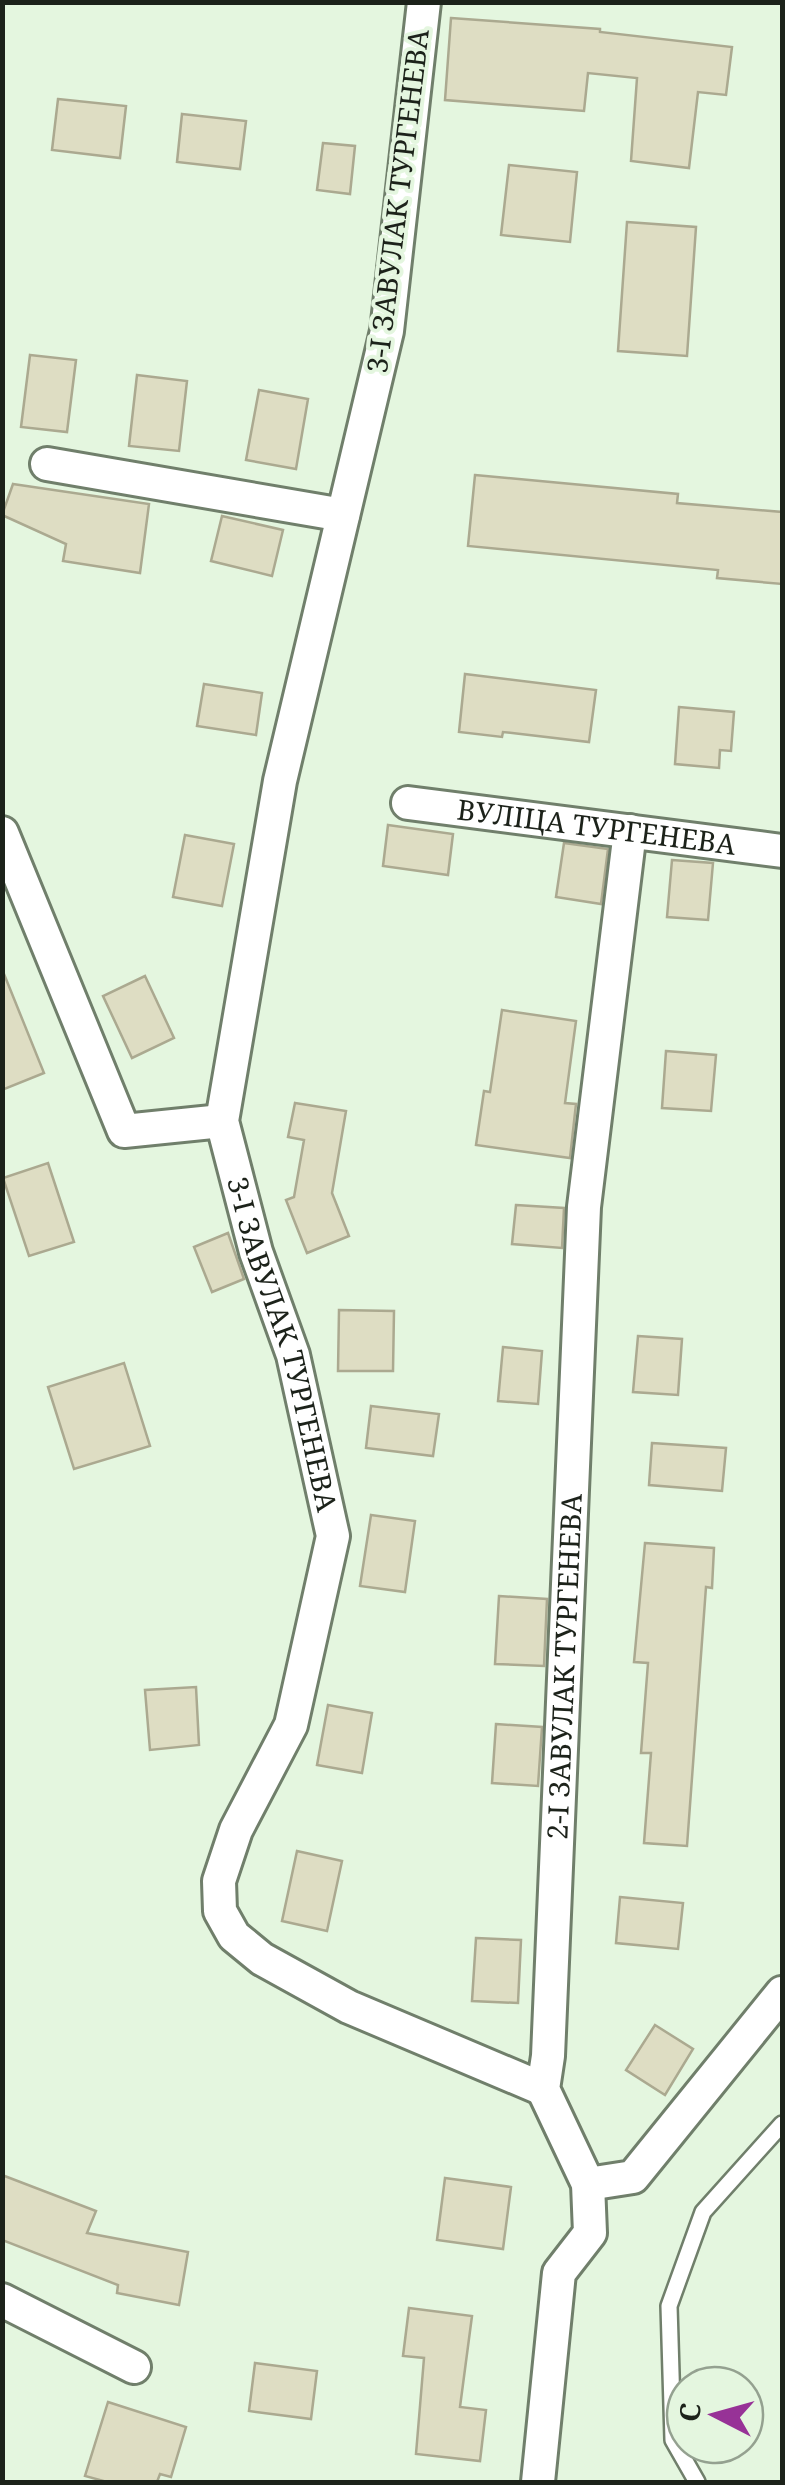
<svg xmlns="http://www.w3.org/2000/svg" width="785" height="2485" font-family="'Noto Serif',serif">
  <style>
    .building { fill: #deddc3; stroke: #aba990; stroke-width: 2.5 }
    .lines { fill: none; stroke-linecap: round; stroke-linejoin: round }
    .service-casing { stroke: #707f6b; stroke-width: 20 }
    .minor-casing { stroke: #707f6b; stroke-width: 38 }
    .service { stroke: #fff; stroke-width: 15 }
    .minor { stroke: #fff; stroke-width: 32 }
    .labels { text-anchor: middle; stroke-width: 8; stroke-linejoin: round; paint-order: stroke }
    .street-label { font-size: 28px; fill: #1c221a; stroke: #e4f6df }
  </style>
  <rect width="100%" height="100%" fill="#e4f6df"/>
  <g class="building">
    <path d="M 451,18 L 600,29 L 600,32 L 732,47 L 726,95 L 698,92 L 689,168 L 631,161 L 637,78 L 588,73 L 584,111 L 445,100 Z"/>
    <path d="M 58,99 L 126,106 L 120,158 L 52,150 Z"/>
    <path d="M 182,114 L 246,121 L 240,169 L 177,162 Z"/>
    <path d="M 323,143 L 355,146 L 350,194 L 317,190 Z"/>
    <path d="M 509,165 L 577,172 L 570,242 L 501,235 Z"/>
    <path d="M 627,222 L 696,227 L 687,356 L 618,351 Z"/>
    <path d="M 30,355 L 76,360 L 67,432 L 21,427 Z"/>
    <path d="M 137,375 L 187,381 L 179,451 L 129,446 Z"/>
    <path d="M 259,390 L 308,399 L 296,469 L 246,460 Z"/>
    <path d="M 475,475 L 678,494 L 677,503 L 782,512 L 782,584 L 717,578 L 718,570 L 468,546 Z"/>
    <path d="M 13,484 L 149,504 L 140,573 L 63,561 L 66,544 L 2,515 Z"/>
    <path d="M 222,516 L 283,530 L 272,576 L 211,561 Z"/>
    <path d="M 465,674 L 596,690 L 589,742 L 503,732 L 502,737 L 459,732 Z"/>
    <path d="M 204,684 L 262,693 L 256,735 L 197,726 Z"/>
    <path d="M 679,707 L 734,712 L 731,751 L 720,750 L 719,768 L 675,764 Z"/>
    <path d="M 388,825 L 453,834 L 448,875 L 383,866 Z"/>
    <path d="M 185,835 L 234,844 L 222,906 L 173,897 Z"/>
    <path d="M 564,843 L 608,849 L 601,904 L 556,897 Z"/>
    <path d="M 672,860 L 713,863 L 708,920 L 667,917 Z"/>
    <path d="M 4,974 L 44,1073 L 2,1090 L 2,975 Z"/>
    <path d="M 145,976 L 174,1038 L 132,1058 L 103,996 Z"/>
    <path d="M 502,1010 L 576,1021 L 565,1103 L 576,1104 L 570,1158 L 476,1145 L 484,1091 L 490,1092 Z"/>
    <path d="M 666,1051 L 716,1055 L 711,1111 L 662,1108 Z"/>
    <path d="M 295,1103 L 346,1111 L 332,1193 L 349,1236 L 307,1253 L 286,1200 L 294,1197 L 304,1140 L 288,1137 Z"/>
    <path d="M 48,1163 L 74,1242 L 29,1256 L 3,1178 Z"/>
    <path d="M 516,1205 L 564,1208 L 562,1248 L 512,1244 Z"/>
    <path d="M 228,1233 L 244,1279 L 212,1292 L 194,1247 Z"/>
    <path d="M 339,1310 L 394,1311 L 393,1371 L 338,1371 Z"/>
    <path d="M 638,1336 L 682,1339 L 678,1395 L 633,1392 Z"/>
    <path d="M 503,1347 L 542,1351 L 538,1404 L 498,1401 Z"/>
    <path d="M 124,1363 L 150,1446 L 74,1469 L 48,1387 Z"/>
    <path d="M 371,1406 L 439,1414 L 433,1456 L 366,1448 Z"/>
    <path d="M 652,1443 L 726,1448 L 722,1491 L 649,1485 Z"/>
    <path d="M 371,1515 L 415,1521 L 405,1592 L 360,1586 Z"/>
    <path d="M 645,1543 L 714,1548 L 712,1588 L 706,1587 L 687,1846 L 644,1843 L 651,1753 L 641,1753 L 648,1663 L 634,1662 Z"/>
    <path d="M 499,1596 L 547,1599 L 544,1666 L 495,1664 Z"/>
    <path d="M 196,1687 L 199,1745 L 150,1750 L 145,1690 Z"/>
    <path d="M 328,1705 L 372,1713 L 362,1773 L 317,1765 Z"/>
    <path d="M 496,1724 L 542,1727 L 538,1786 L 492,1783 Z"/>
    <path d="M 297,1851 L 342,1861 L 327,1931 L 282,1921 Z"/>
    <path d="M 620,1897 L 683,1903 L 678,1949 L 616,1943 Z"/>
    <path d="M 476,1938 L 521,1940 L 518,2003 L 472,2001 Z"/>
    <path d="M 655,2025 L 693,2049 L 665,2095 L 626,2070 Z"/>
    <path d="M 2,2175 L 96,2211 L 87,2233 L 188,2252 L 179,2305 L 117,2293 L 118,2285 L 2,2240 Z"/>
    <path d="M 445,2178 L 511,2187 L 503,2249 L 437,2240 Z"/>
    <path d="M 409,2308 L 472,2316 L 460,2407 L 486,2410 L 480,2461 L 416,2454 L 424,2358 L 403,2356 Z"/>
    <path d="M 255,2363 L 317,2371 L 311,2419 L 249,2411 Z"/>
    <path d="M 108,2402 L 186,2427 L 171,2477 L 160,2474 L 157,2482 L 107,2482 L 85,2476 Z"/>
  </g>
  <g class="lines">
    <defs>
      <path id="service" d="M 697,2482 L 673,2440 L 669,2306 L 703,2212 L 782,2124"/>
      <g id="minor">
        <path id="s1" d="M 424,2 L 387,331 L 280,781 L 222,1121 L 256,1252 L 293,1355 L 333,1536 L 291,1725 L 236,1830 L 219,1881 L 220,1911 L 234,1936 L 262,1959 L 349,2007 L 543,2089"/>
        <path d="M 47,464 L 343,515"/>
        <path id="s2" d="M 408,803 L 782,851"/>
        <path d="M 2,833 L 124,1131 L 222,1121"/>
        <path d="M 588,2184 L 633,2177 L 782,1993"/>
        <path d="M 2,2300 L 134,2367"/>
        <path id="s3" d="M 538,2482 L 559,2273 L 590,2233 L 588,2184 L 543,2089 L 548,2056 L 584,1207 L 630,831"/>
      </g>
    </defs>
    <use href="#service" class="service-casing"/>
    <use href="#minor" class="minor-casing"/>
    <use href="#service" class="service"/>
    <use href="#minor" class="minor"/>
  </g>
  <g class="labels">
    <g class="street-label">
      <text transform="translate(398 201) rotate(-83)" y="10">3-І ЗАВУЛАК ТУРГЕНЕВА</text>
      <text dy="10" stroke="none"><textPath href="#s2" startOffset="190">ВУЛІЦА ТУРГЕНЕВА</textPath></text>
      <text dy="10" stroke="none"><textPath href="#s1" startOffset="1370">3-І ЗАВУЛАК ТУРГЕНЕВА</textPath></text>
      <text dy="10" stroke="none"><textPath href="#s3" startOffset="838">2-І ЗАВУЛАК ТУРГЕНЕВА</textPath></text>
    </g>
  </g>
  <rect width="785" height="2485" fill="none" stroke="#1c221a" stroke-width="10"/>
  <g transform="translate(715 2415) rotate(276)"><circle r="48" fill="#e4f6df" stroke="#94a190" stroke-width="2.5"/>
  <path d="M0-8L18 38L0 25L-18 38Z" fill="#973297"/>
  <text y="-15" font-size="28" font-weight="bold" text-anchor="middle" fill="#1c221a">С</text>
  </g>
</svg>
